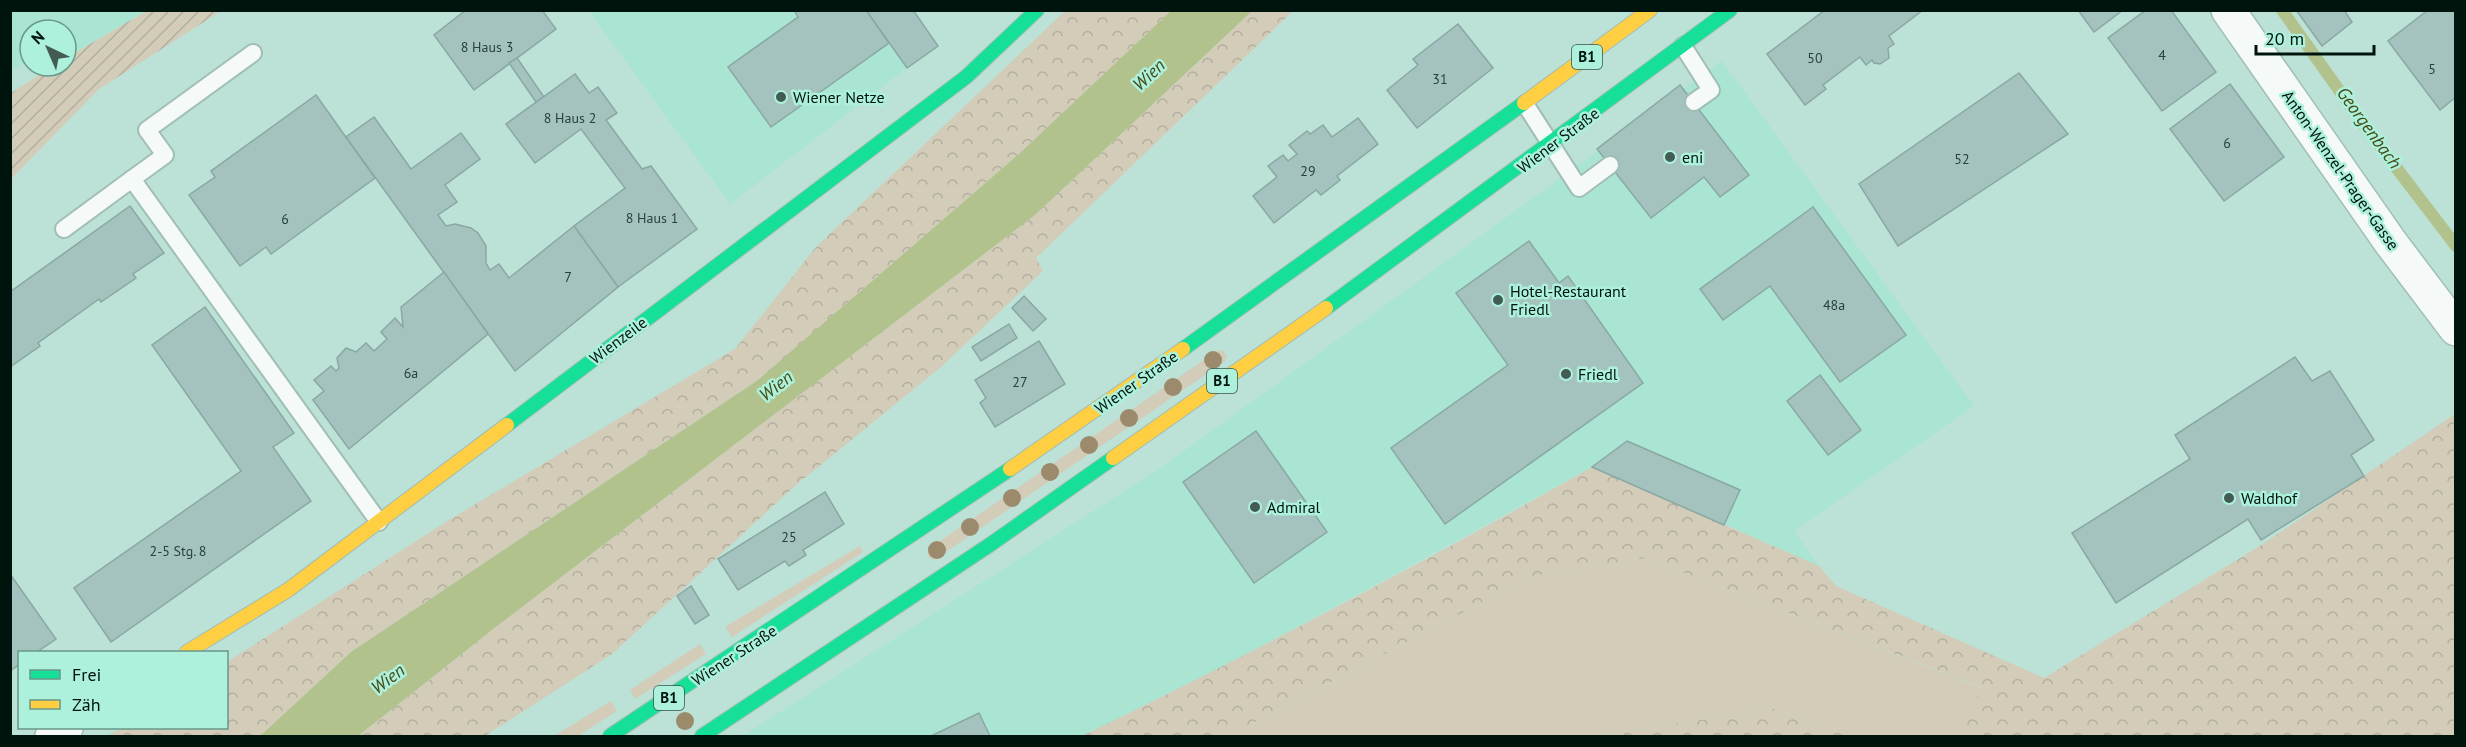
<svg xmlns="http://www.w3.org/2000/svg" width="2466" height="747" font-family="'PT Sans',sans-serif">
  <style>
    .built { fill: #aae5d4 }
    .grass { fill: #d3ccb9 }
    .forest { fill: url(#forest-crowns) }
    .garden { fill: url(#garden-furrows) }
    .water { fill: #b2c28c }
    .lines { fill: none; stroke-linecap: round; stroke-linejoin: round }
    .stream { stroke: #b2c28c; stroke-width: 12 }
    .building { fill: #a4c3be; stroke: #89a8a3; stroke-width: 1.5 }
    .lane-casing { stroke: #a0beb5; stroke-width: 20 }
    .street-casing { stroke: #a0beb5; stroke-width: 36 }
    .fast-casing { stroke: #a0beb5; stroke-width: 16 }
    .slow-casing { stroke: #a0beb5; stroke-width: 16 }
    .lane { stroke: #f5faf9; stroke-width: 16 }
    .street { stroke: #f5faf9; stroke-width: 33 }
    .fast { stroke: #16e098; stroke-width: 14 }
    .slow { stroke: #ffcf43; stroke-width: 14 }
    .tree { fill: #9b8b6c }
    .poi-dot { fill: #425c54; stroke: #adf0dc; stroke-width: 2 }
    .labels { text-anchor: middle; stroke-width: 5; stroke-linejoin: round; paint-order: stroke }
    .number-label { font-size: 14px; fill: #29403a }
    .shield { fill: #adf0dc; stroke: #34564c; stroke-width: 1.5 }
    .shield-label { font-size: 15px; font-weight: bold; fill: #00140e }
    .poi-label { font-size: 16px; fill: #00140e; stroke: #adf0dc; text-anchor: start }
    .street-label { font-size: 16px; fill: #00140e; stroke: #adf0dc }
    .water-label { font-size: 18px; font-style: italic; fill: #454912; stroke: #adf0dc }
  </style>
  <defs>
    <pattern id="forest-crowns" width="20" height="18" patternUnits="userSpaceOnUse" patternTransform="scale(1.5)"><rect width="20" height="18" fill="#d3ccb9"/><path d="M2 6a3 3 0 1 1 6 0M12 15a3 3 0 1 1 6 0" fill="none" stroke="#b3ae9e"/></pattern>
    <pattern id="garden-furrows" width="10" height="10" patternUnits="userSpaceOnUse" patternTransform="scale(1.5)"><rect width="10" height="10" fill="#d3ccb9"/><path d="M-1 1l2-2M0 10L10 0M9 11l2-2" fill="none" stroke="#b3ae9e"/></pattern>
  </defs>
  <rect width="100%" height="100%" fill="#bce1d6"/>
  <g class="built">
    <path d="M 11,11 L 148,11 L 67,57 L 66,30 L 30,30 L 30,60 L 11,72 Z"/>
    <path d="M 589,11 L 866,11 L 907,68 L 730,204 Z"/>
    <path d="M 1722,61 L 1974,406 L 1794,531 L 1819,566 L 1592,467 L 1216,671 L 1082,736 L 743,736 L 1162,467 Z"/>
  </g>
  <g class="grass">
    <path d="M 1222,350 L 1227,356 L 1224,362 L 937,558 L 933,560 L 927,555 L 930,548 L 1217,351 Z"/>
    <path d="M 860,546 L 863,552 L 732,637 L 725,627 Z"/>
    <path d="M 1646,558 L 1982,688 L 1961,736 L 1852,736 L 1774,709 L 1591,736 L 1229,736 L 1532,576 Z"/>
    <path d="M 700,644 L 706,654 L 635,699 L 630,690 Z"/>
    <path d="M 611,701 L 617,711 L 578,736 L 554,736 Z"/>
  </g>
  <g class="forest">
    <path d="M 1065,11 L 1172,11 L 1020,153 L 758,380 L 351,652 L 260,736 L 107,736 L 122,728 L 226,728 L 227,662 L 449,520 L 735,349 L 816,247 Z"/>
    <path d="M 1252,11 L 1293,11 L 1036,258 L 1043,271 L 941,367 L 796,485 L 612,654 L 485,736 L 358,736 L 492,630 L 1035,215 Z"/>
    <path d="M 2455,414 L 2455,736 L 1961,736 L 1981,687 L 1646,558 L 1532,576 L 1229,736 L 1082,736 C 1255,652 1425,562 1592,467 L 1819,566 L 1836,586 L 2044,678 L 2263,544 Z"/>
    <path d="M 1774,709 L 1852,736 L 1591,736 Z"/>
  </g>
  <path class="garden" d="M 148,10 L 221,11 L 99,89 L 11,179 L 11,93 L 53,66 L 66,66 L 66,58 Z"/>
  <path class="water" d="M 1172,10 L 1252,11 L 1035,215 L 492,630 L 358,736 L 260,736 L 351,652 L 758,380 L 1020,153 Z"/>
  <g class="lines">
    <path class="stream" d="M 2282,10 L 2366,128 L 2456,246"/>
  </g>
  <g class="building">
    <path d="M 466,10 L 542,10 L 556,29 L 474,90 L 434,35 Z"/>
    <path d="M 794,10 L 866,10 L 889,43 L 771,127 L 728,67 L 798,17 Z"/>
    <path d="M 866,10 L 913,10 L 938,46 L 907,68 Z"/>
    <path d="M 1825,10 L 1923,10 L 1889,36 L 1894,44 L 1888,48 L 1889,58 L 1880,64 L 1874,63 L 1872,60 L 1866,65 L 1860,57 L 1823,85 L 1826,89 L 1805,105 L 1767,54 Z"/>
    <path d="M 2078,10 L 2123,10 L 2094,32 Z"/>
    <path d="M 2146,10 L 2171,10 L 2216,72 L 2162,111 L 2108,38 Z"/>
    <path d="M 2296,10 L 2344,10 L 2352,22 L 2322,46 Z"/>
    <path d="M 2428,10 L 2456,10 L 2456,97 L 2440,110 L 2388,41 Z"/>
    <path d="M 1458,24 L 1493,68 L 1417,128 L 1387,90 L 1418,65 L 1413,59 Z"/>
    <path d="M 517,58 L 544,97 L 536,102 L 509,63 Z"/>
    <path d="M 2019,73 L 2068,134 L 1898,246 L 1859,184 Z"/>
    <path d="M 575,74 L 589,93 L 598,87 L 617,113 L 606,120 L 642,169 L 651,166 L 697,229 L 618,287 L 574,226 L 625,188 L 581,129 L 535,163 L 506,124 Z"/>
    <path d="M 2230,84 L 2284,157 L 2224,201 L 2170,129 Z"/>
    <path d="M 1680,85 L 1749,175 L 1720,197 L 1704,177 L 1651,218 L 1597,149 Z"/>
    <path d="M 316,95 L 375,178 L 271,254 L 266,247 L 240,266 L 189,195 L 215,177 L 211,171 Z"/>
    <path d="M 374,117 L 411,169 L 461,133 L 480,159 L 445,185 L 457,202 L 438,215 L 446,226 L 455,224 L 471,228 L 478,233 L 486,246 L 486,263 L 490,270 L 499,264 L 509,278 L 574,226 L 618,287 L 515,371 L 346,137 Z"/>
    <path d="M 1358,118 L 1378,144 L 1337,176 L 1340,180 L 1321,195 L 1316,190 L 1274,223 L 1253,196 L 1277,177 L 1268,166 L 1283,155 L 1288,161 L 1297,154 L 1289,145 L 1307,131 L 1310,134 L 1323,125 L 1332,137 Z"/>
    <path d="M 130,206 L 164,253 L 133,274 L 136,278 L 101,302 L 99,299 L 38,343 L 40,346 L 10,367 L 10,292 Z"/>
    <path d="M 1813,207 L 1906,335 L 1840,382 L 1770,286 L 1723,320 L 1700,289 Z"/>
    <path d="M 1529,241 L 1559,283 L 1568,276 L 1643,383 L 1445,524 L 1391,448 L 1508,365 L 1456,293 Z"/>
    <path d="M 444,272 L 488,334 L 349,449 L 313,400 L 324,391 L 314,380 L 331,366 L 336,371 L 339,368 L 337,358 L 346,348 L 356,352 L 366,343 L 374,351 L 387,339 L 381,332 L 395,318 L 403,327 L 401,307 Z"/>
    <path d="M 1024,296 L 1046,319 L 1033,331 L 1012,308 Z"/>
    <path d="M 205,307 L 294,433 L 273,447 L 311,501 L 111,642 L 74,588 L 241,471 L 152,345 Z"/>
    <path d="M 1009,324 L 1017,338 L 981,361 L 972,347 Z"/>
    <path d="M 1039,341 L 1065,384 L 995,427 L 980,403 L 986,398 L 975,380 Z"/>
    <path d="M 2295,357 L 2312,381 L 2330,371 L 2374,440 L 2351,455 L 2364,476 L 2261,540 L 2248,519 L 2116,603 L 2072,533 L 2190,459 L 2175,435 Z"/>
    <path d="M 1820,375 L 1861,430 L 1828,455 L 1787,401 Z"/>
    <path d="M 1256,431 L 1327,532 L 1254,583 L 1183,482 Z"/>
    <path d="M 1627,441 L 1740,490 L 1724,525 L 1592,467 Z"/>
    <path d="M 825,492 L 844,524 L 803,550 L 806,555 L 789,566 L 785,561 L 738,590 L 718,559 Z"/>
    <path d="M 10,574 L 56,639 L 37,652 L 20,652 L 20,664 L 10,671 Z"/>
    <path d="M 691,586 L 709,615 L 695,624 L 677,596 Z"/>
    <path d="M 979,713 L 990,736 L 931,736 Z"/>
  </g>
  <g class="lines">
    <defs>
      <g id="lane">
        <path d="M 1683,46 L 1711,90 L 1694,102"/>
        <path d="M 253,53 L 147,130 L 165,155 L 132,179 L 379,522"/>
        <path d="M 1525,104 L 1579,188 L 1610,165"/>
        <path d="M 64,229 L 132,179"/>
      </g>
      <g id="street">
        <path d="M 2228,10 L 2391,243 L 2456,329"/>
        <path d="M 52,736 L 66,728"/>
      </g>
      <g id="fast">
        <path d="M 1326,308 L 1730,10"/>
        <path d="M 1183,349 L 1524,103"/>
        <path d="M 507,425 L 966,77 L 1037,10"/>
        <path d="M 610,736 L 1010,469"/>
        <path d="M 702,736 L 991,544 L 1113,458"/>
      </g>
      <g id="slow">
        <path d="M 1524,103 L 1650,10"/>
        <path d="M 1113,458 L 1326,308"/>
        <path d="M 1010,469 L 1183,349"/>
        <path d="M 187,652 L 288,590 L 507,425"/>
      </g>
    </defs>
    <use href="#lane" class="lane-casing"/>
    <use href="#street" class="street-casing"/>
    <use href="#fast" class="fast-casing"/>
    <use href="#slow" class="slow-casing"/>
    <use href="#lane" class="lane"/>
    <use href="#street" class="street"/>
    <use href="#fast" class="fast"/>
    <use href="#slow" class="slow"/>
  </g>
  <g class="tree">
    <circle cx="1213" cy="360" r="9"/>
    <circle cx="1173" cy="387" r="9"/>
    <circle cx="1129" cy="418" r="9"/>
    <circle cx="1089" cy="445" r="9"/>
    <circle cx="1050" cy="472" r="9"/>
    <circle cx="1012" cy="498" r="9"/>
    <circle cx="970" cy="527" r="9"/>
    <circle cx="937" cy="550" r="9"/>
    <circle cx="685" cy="721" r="9"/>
  </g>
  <g class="poi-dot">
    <circle cx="781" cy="97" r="6"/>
    <circle cx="1670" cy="157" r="6"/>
    <circle cx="1498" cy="300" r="6"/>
    <circle cx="1566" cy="374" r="6"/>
    <circle cx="2229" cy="498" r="6"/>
    <circle cx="1255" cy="507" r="6"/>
  </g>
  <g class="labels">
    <g class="number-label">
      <text x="487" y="52">8 Haus 3</text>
      <text x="2162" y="60">4</text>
      <text x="1815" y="63">50</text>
      <text x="2432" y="74">5</text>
      <text x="1440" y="84">31</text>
      <text x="570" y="123">8 Haus 2</text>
      <text x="2227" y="148">6</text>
      <text x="1962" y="164">52</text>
      <text x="1308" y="176">29</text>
      <text x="652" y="223">8 Haus 1</text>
      <text x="285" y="224">6</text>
      <text x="568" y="282">7</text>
      <text x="1834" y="310">48a</text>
      <text x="411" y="378">6a</text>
      <text x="1020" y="387">27</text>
      <text x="789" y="542">25</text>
      <text x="178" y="556">2-5 Stg. 8</text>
    </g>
    <g class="shield">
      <rect x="1572" y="45" width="30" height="24" rx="4.5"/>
      <rect x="1207" y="369" width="30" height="24" rx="4.5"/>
      <rect x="654" y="686" width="30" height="24" rx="4.5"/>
    </g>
    <g class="shield-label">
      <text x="1587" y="62">B1</text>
      <text x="1222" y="386">B1</text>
      <text x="669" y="703">B1</text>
    </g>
    <g class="poi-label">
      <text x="793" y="103">Wiener Netze</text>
      <text x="1682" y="163">eni</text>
      <text x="1510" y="297">Hotel-Restaurant<tspan x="1510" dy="18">Friedl</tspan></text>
      <text x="1578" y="380">Friedl</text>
      <text x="2241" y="504">Waldhof</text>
      <text x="1267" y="513">Admiral</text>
    </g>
    <g class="street-label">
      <text transform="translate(1558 140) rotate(-37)" y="6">Wiener Straße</text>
      <text transform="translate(2341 170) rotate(55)" y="6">Anton-Wenzel-Prager-Gasse</text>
      <text transform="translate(618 340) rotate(-37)" y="6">Wienzeile</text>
      <text transform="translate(1136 382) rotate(-35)" y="6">Wiener Straße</text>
      <text transform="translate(734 655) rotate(-33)" y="6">Wiener Straße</text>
    </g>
    <g class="water-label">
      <text transform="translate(1149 75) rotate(-43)" y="6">Wien</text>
      <text transform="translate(2369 128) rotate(54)" y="6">Georgenbach</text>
      <text transform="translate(776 386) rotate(-38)" y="6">Wien</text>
      <text transform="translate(388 679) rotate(-37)" y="6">Wien</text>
    </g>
  </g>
  <rect width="2466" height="747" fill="none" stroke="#00140e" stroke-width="24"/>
  <rect x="18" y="651" width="210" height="78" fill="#adf0dc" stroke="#68988a" stroke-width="1.5"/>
  <rect x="30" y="670" width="30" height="9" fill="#16e098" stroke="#68988a" stroke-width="1.5"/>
  <text x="72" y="681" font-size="18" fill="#00140e">Frei</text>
  <rect x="30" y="700" width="30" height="9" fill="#ffcf43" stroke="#68988a" stroke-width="1.5"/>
  <text x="72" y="711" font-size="18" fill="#00140e">Zäh</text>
  <g transform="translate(48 48) rotate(316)"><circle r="28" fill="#adf0dc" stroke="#68988a" stroke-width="1.5"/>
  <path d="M0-4.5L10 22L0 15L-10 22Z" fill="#425c54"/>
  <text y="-9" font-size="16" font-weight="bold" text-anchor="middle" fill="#00140e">N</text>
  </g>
  <path d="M2256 45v9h118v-9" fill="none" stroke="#00140e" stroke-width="3"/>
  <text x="2265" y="45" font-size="18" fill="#00140e" stroke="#adf0dc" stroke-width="4.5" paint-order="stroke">20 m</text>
</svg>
